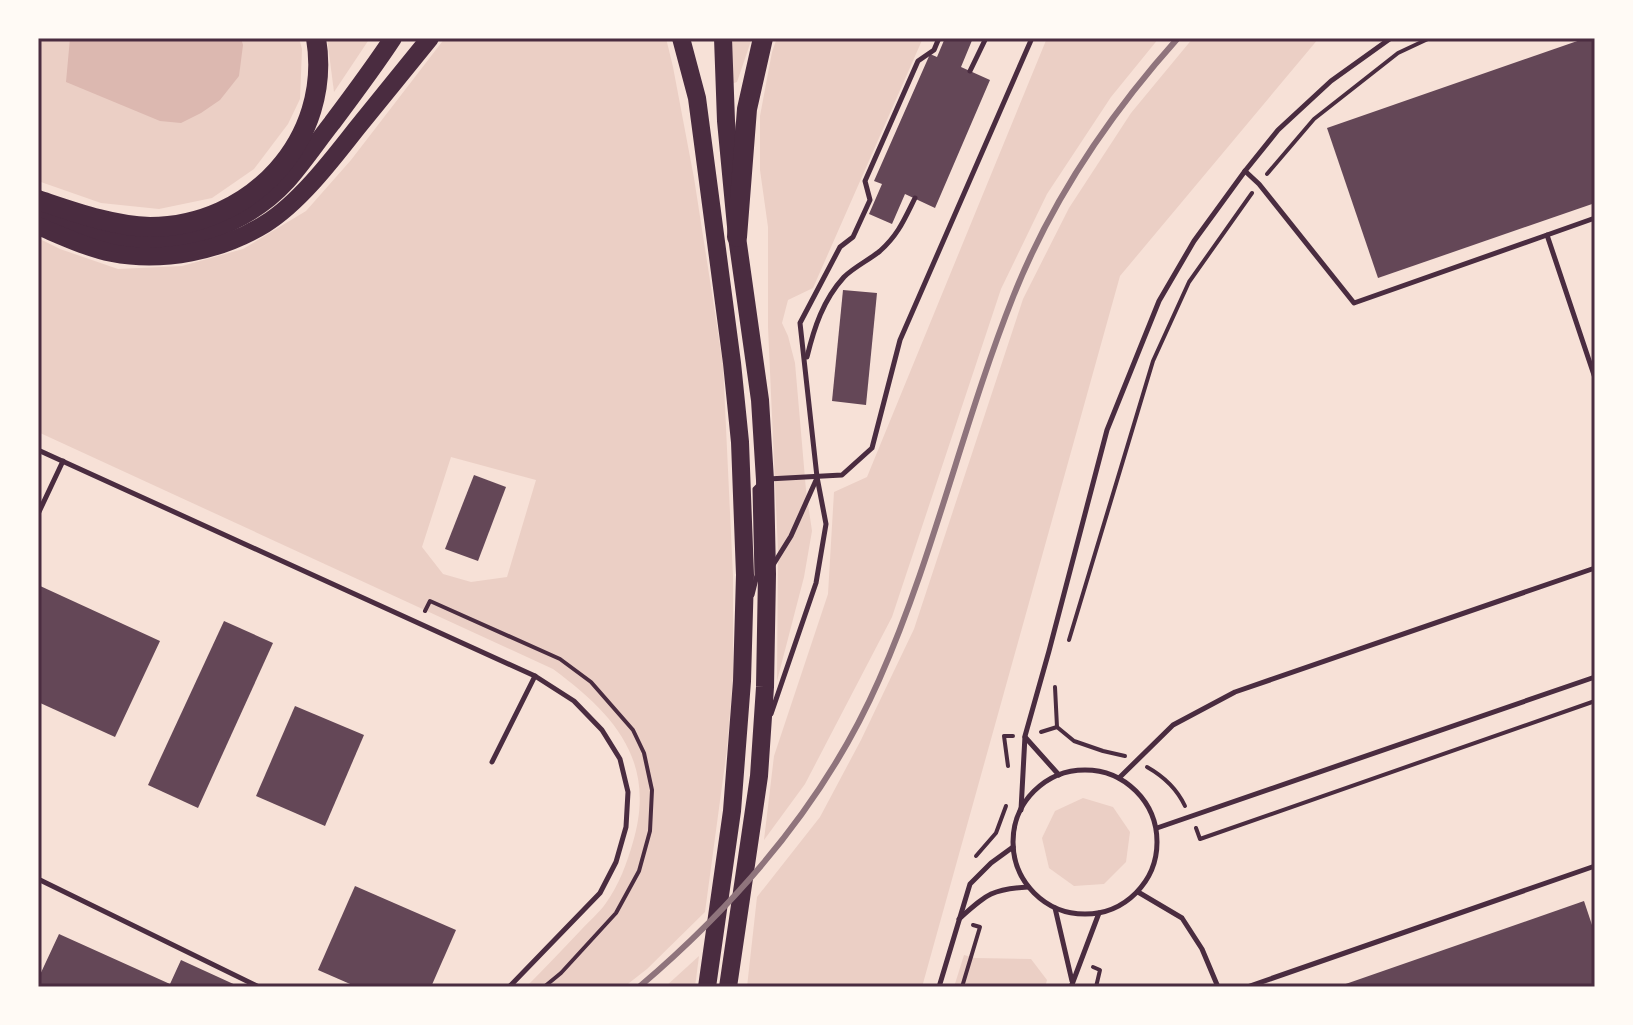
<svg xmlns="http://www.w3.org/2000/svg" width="1633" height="1025" font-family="'Zilla Slab',serif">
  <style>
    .green { fill: #ebcfc5; fill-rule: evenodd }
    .water { fill: #dcb8b0 }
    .building { fill: #644757 }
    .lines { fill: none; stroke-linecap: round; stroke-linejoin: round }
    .path { stroke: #4a2c40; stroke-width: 4 }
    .service { stroke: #4a2c40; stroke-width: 5 }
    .primary { stroke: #4a2c40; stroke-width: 18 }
    .motorway { stroke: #4a2c40; stroke-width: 20 }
    .rail { stroke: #8f747c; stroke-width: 6 }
    .neatline { fill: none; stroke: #4a2c40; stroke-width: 3 }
  </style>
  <rect width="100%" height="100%" fill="#f7e1d7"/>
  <g class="green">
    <path d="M 38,38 L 299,38 L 302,49 L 300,99 L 288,124 L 254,169 L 212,198 L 159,209 L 101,203 L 38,181 Z"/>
    <path d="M 327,38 L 370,38 L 334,92 Z"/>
    <path d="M 445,38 L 666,38 L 673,67 L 694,178 L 723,364 L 733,576 L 733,677 L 727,749 L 705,912 L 647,969 L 624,987 L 526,987 C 545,968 563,949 581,930 C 589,921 599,913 606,903 C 619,885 627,863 633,842 C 657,761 614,714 553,669 L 38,432 L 38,238 L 60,249 L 118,269 L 182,266 L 243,249 L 306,211 L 351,160 ZM 451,457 L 536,480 L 507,577 L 471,582 L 443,574 L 422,547 Z"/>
    <path d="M 731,38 L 752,38 L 737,82 L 731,84 Z"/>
    <path d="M 777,38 L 923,38 L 813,288 L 788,300 L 782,323 L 788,336 L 795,363 L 806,490 L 812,531 L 804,577 L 777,681 L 778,550 L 768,327 L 768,227 L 760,170 L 760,116 L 772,52 Z"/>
    <path d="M 1047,38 L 1159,38 L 1111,97 L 1047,194 L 1001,289 L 892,617 L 805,784 L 764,840 L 774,756 L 828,594 L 834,492 L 867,477 Z"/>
    <path d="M 1193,38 L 1319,38 L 1120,276 L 922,987 L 747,987 L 757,897 L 820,817 L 861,740 L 914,629 L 1023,299 L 1069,208 L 1131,113 Z"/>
    <path d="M 1083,798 L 1113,807 L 1130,832 L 1126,862 L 1104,884 L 1074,886 L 1049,868 L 1042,838 L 1055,811 Z"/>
    <path d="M 964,955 L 975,958 L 1031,959 L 1047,980 L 1045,987 L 954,987 Z"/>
    <path d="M 699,956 L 695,987 L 665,987 Z"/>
  </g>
  <path class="water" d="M 70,38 L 241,38 L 243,45 L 239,76 L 220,100 L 201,113 L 181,123 L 160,121 L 66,82 Z"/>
  <g class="building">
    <path d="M 945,38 L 973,38 L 961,67 L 990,80 L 935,208 L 905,194 L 892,224 L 869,214 L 882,184 L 874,181 L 930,54 L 937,57 Z"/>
    <path d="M 1586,38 L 1595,38 L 1595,203 L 1378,278 L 1327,128 Z"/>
    <path d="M 843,290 L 877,293 L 866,405 L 832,401 Z"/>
    <path d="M 474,475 L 506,487 L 478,561 L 445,549 Z"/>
    <path d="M 38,585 L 160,641 L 115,737 L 38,702 Z"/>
    <path d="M 224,621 L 273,643 L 198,808 L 148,785 Z"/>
    <path d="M 295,706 L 364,735 L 325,826 L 256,796 Z"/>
    <path d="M 355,886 L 456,930 L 431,987 L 357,987 L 318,970 Z"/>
    <path d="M 1584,901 L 1595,934 L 1595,987 L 1337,987 Z"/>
    <path d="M 59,934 L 170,984 L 181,960 L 240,987 L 38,987 L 38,979 Z"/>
  </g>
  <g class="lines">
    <g class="path">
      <path d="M 1267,174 L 1314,119 L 1398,53 L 1430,38"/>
      <path d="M 425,611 L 430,601 L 560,659 L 591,682 L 633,730 L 644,753 L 652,790 L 650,831 L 639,871 L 616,913 L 561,973 L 544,987"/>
      <path d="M 1069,640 L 1153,361 L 1189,282 L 1252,193"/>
      <path d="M 1055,687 L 1057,727 L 1074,741 L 1103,751 L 1125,756"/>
      <path d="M 1041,732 L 1057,727"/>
      <path d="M 1008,766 L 1004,736 L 1013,736"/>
      <path d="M 1147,767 C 1163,776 1177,789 1185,806"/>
      <path d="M 1196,828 L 1200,839 L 1595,701"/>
      <path d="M 976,856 L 996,833 L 1006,806"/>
      <path d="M 1093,967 L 1100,970 L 1096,987"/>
      <path d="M 962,987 L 980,927 L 973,925"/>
    </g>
    <g class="service">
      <path d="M 970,71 L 986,38"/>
      <path d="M 1245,171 L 1259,184 L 1354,303 L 1547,235"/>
      <path d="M 1595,218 L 1547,235 L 1595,378"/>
      <path d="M 807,357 C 814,328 823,300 844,277 C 854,267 869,260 880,251 C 898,235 904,220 915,198"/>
      <path d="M 38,450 L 535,676 L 574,701 L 602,730 L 620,759 L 628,792 L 626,827 L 616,862 L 600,893 L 509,987"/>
      <path d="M 768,479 L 842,475 L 872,448 L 900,340 L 1032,38"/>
      <path d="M 38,514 L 63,461"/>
      <path d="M 773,565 L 791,536 L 817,478"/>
      <path d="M 752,595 L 757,575 L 755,489 L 760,484"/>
      <path d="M 771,714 L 816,583 L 826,524 L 817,477 L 800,323 L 840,247 L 853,237 L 870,200 L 865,181 L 918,61 L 934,50 L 939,38"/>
      <path d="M 1025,737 L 1059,775"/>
      <path d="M 492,762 L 535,676"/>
      <circle cx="1085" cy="842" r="72"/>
      <path d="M 1119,778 L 1173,725 L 1235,692 L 1595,568"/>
      <path d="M 1021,810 L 1025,736 L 1049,651 L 1107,430 L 1159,301 L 1194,241 L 1245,171 L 1278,130 L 1331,81 L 1391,38"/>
      <path d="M 1157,828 L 1595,677"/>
      <path d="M 38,879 L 259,987"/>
      <path d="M 1138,892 L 1182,918 L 1202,949 L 1218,987"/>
      <path d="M 1055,908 L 1072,981"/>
      <path d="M 959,919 C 986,895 991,889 1028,887"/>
      <path d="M 939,987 L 970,884 L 991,863 L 1013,847"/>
      <path d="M 1071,987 L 1099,913"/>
      <path d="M 1247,987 L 1595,866"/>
    </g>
    <g class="primary">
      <path d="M 681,38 L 697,98 L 732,363 L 740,442 L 745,575 L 742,681 L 732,811 L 707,987"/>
      <path d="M 723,38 L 726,121 L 737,237 L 760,400 L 765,480 L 767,574 L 765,687 L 759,776 L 728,987"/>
      <path d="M 38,213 C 65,225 91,236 119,241 C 176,251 248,224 287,181 C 303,163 317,142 332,123 C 353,95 374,67 393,38"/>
      <path d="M 38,226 C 62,236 87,248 112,253 C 163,263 221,251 265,224 C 299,203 332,160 357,128 C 381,98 406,68 430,38"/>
    </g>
    <g class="motorway">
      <path d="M 38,200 C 74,212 112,226 150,227 C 251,227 333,139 316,38"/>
      <path d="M 737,237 L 747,109 L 763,38"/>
    </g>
    <path class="rail" d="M 639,987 C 739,902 826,801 879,680 C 934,556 963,423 1013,297 C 1051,201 1109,115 1178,38"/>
  </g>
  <rect width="1633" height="1025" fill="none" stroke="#fffaf5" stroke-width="80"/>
  <rect x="40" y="40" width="1553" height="945" class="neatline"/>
</svg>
